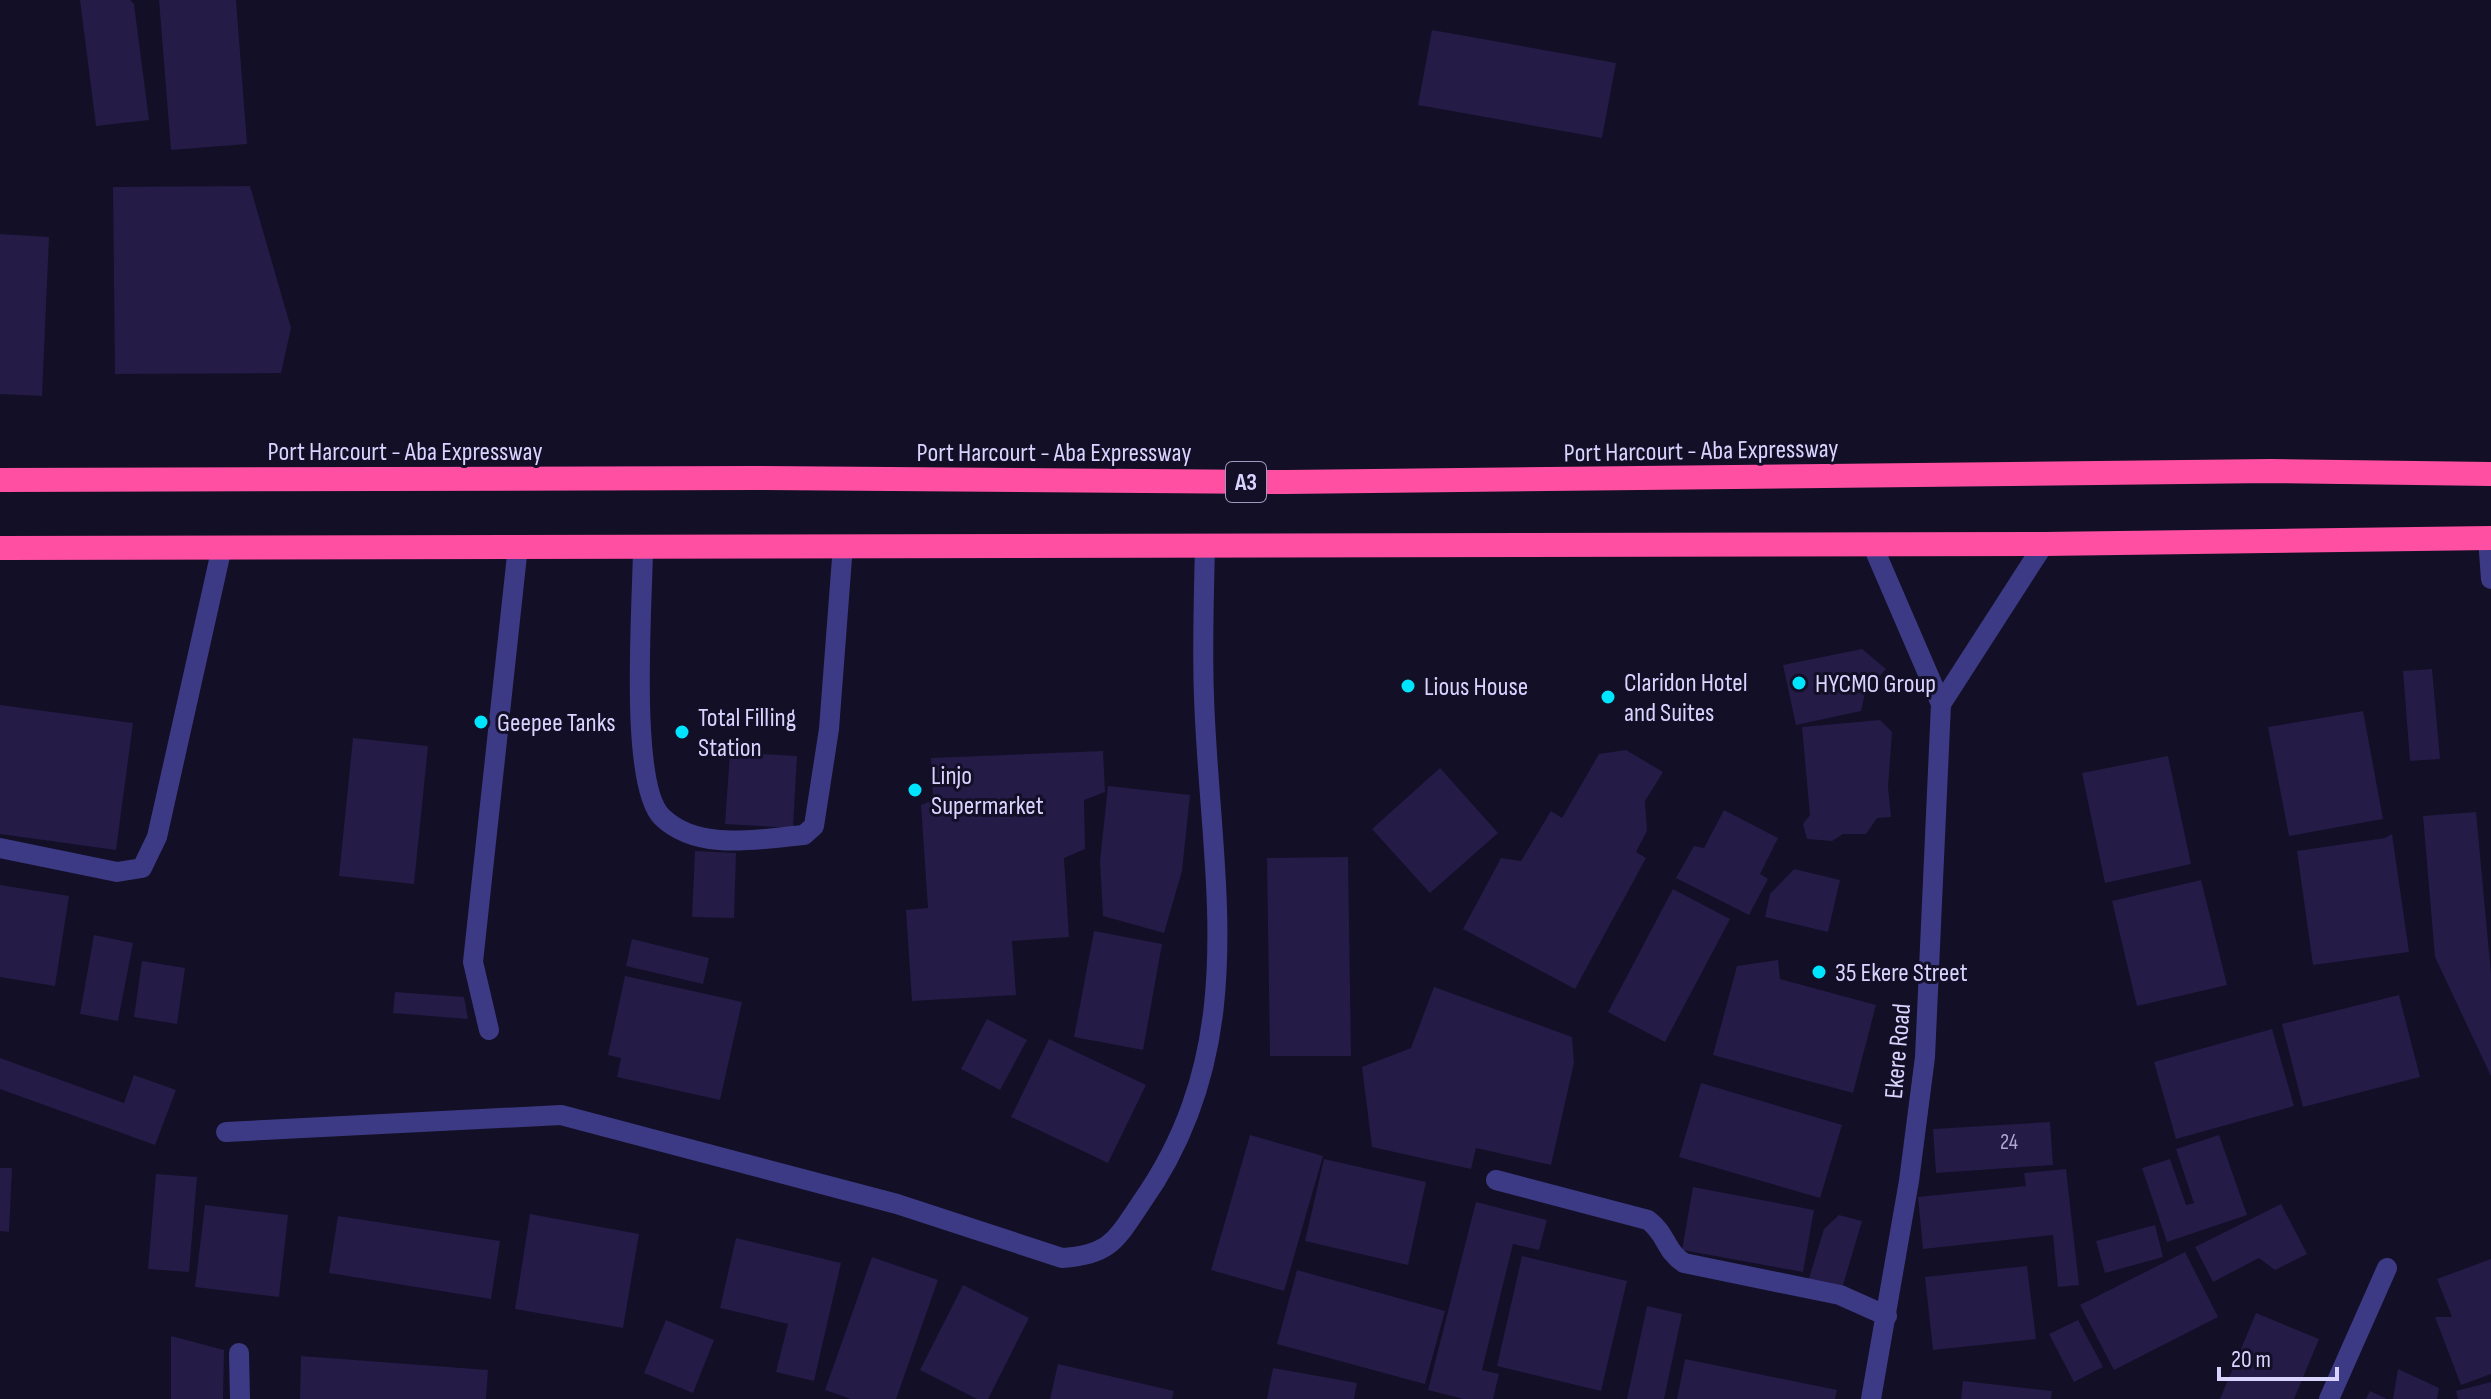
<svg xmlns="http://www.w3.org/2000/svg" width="2491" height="1399" font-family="'Sofia Sans Condensed',sans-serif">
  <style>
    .building { fill: #241b47 }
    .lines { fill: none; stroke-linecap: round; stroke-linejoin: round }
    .minor { stroke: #3d3a85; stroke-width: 20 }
    .highway { stroke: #ff4fa3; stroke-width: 24 }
    .poi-dot { fill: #00e5ff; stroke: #130f26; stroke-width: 3 }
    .labels { text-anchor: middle; stroke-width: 6; stroke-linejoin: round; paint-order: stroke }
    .number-label { font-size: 22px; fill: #aca6d1 }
    .shield { fill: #130f26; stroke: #9e99be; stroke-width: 2 }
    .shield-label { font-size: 24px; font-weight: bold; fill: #d9d4ff }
    .street-label { font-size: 26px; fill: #d9d4ff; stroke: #130f26 }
    .poi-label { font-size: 26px; fill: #d9d4ff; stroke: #130f26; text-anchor: start }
  </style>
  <rect width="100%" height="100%" fill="#130f26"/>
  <g class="building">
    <path d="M 80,0 L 130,0 L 134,4 L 149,120 L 96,126 Z"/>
    <path d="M 159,0 L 236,0 L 247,144 L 171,150 Z"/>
    <path d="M 1432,30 L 1616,63 L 1602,138 L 1418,105 Z"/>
    <path d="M 250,186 L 291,328 L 281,373 L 115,374 L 113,187 Z"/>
    <path d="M 0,234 L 49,237 L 42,396 L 0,394 Z"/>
    <path d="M 1862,649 L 1886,669 L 1865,693 L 1861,711 L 1796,725 L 1783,665 Z"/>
    <path d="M 2432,669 L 2440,759 L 2410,761 L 2403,671 Z"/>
    <path d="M 0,705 L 133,723 L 116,850 L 0,834 Z"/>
    <path d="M 2363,711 L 2383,819 L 2289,836 L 2268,727 Z"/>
    <path d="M 1880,720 L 1892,732 L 1888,787 L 1891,817 L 1877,818 L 1866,834 L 1843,834 L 1832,841 L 1807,839 L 1803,824 L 1810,815 L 1802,727 Z"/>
    <path d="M 353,738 L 428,746 L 414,884 L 339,876 Z"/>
    <path d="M 1626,750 L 1663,772 L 1645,801 L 1647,831 L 1636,852 L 1646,858 L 1575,989 L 1463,929 L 1501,858 L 1521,861 L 1551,811 L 1562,818 L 1599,754 Z"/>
    <path d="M 1103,751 L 1105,792 L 1084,800 L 1085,849 L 1064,858 L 1069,937 L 1012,941 L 1016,995 L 912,1001 L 906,910 L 928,908 L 921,805 L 933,800 L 931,758 Z"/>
    <path d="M 730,752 L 797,756 L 793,828 L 725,824 Z"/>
    <path d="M 2168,756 L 2191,864 L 2105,883 L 2082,773 Z"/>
    <path d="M 1440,768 L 1498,833 L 1430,893 L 1372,829 Z"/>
    <path d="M 1108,786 L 1190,795 L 1182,871 L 1164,933 L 1103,916 L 1100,861 Z"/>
    <path d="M 1724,810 L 1778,838 L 1760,874 L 1768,879 L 1749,915 L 1676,878 L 1694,846 L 1704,848 Z"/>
    <path d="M 2476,812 L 2491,974 L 2491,1076 L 2435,957 L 2423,816 Z"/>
    <path d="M 2392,834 L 2409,952 L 2313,965 L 2297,851 L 2385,838 Z"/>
    <path d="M 695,851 L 736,853 L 734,918 L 692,917 Z"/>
    <path d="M 1348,857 L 1351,1056 L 1270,1056 L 1267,858 Z"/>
    <path d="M 1794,869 L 1840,880 L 1828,932 L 1765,917 L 1770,894 Z"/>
    <path d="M 2201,880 L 2227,985 L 2137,1006 L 2112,901 Z"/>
    <path d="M 0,885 L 69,896 L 55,986 L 0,977 Z"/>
    <path d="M 1673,889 L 1730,919 L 1665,1042 L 1608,1012 Z"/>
    <path d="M 1094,931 L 1162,944 L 1143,1050 L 1074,1037 Z"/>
    <path d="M 94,935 L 133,943 L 118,1021 L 80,1014 Z"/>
    <path d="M 632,939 L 709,958 L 703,984 L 626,966 Z"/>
    <path d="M 1778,960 L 1780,979 L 1876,1005 L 1853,1093 L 1713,1055 L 1737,966 Z"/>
    <path d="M 142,961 L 185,968 L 177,1024 L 134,1017 Z"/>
    <path d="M 625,976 L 742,1002 L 720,1100 L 617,1077 L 621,1058 L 608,1055 Z"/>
    <path d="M 1434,987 L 1572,1037 L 1574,1063 L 1551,1165 L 1476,1148 L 1471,1169 L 1372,1147 L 1362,1067 L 1411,1048 Z"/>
    <path d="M 395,992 L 464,997 L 468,1019 L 393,1013 Z"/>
    <path d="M 2399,995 L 2420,1077 L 2303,1107 L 2282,1024 Z"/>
    <path d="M 987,1019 L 1027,1040 L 1000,1090 L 961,1069 Z"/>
    <path d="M 2272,1029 L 2294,1106 L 2176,1139 L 2154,1062 Z"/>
    <path d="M 1049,1039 L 1146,1085 L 1108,1163 L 1011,1117 Z"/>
    <path d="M 0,1058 L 124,1103 L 134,1075 L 176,1090 L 155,1145 L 0,1089 Z"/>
    <path d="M 1701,1083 L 1842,1125 L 1820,1198 L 1679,1157 Z"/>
    <path d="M 2050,1122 L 2053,1165 L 1936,1173 L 1933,1129 Z"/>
    <path d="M 1250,1135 L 1323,1156 L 1284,1291 L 1211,1270 Z"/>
    <path d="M 2219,1135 L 2247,1215 L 2167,1242 L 2142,1168 L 2170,1159 L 2186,1205 L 2194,1203 L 2176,1149 Z"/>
    <path d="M 1324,1159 L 1426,1182 L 1408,1265 L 1305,1241 Z"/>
    <path d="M 0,1168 L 12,1168 L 9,1232 L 0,1231 Z"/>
    <path d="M 2066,1169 L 2079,1285 L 2058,1287 L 2053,1235 L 1923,1249 L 1918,1197 L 2026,1186 L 2024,1173 Z"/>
    <path d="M 156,1174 L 197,1177 L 189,1272 L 148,1269 Z"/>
    <path d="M 1693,1187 L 1814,1210 L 1803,1272 L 1682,1250 Z"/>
    <path d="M 1476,1202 L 1547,1220 L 1539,1250 L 1513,1244 L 1482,1370 L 1499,1374 L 1493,1399 L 1463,1399 L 1428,1390 Z"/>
    <path d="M 2281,1204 L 2307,1254 L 2275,1270 L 2259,1258 L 2213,1282 L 2195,1247 Z"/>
    <path d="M 205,1205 L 288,1215 L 279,1297 L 195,1287 Z"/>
    <path d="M 530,1214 L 639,1234 L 623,1328 L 515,1309 Z"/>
    <path d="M 1839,1215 L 1862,1221 L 1840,1295 L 1807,1285 L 1824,1229 Z"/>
    <path d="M 338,1216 L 500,1241 L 491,1299 L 329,1273 Z"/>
    <path d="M 2155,1225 L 2163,1257 L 2105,1273 L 2096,1241 Z"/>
    <path d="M 736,1238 L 841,1263 L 814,1381 L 776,1372 L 788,1324 L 720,1308 Z"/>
    <path d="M 2185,1252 L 2218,1317 L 2114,1370 L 2080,1305 Z"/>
    <path d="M 1522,1256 L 1627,1281 L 1601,1391 L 1497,1366 Z"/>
    <path d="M 872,1257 L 938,1280 L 896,1399 L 851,1399 L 825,1390 Z"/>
    <path d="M 2491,1259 L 2491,1374 L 2461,1385 L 2435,1317 L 2452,1317 L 2437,1279 Z"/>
    <path d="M 2027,1266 L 2036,1339 L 1933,1350 L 1925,1277 Z"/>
    <path d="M 1297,1270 L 1445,1311 L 1425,1384 L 1277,1344 Z"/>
    <path d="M 963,1285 L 1029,1318 L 988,1399 L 977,1399 L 920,1370 Z"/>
    <path d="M 1647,1306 L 1682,1314 L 1664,1399 L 1627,1399 Z"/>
    <path d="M 2256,1313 L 2319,1339 L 2294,1399 L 2220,1399 Z"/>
    <path d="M 666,1320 L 714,1340 L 693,1393 L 644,1373 Z"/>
    <path d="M 2078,1320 L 2103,1367 L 2074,1382 L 2049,1334 Z"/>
    <path d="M 171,1336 L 224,1350 L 223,1399 L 171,1399 Z"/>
    <path d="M 301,1356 L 488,1370 L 486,1399 L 300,1399 Z"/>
    <path d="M 1685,1359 L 1837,1390 L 1835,1399 L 1677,1399 Z"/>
    <path d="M 1058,1364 L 1174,1391 L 1172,1399 L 1050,1399 Z"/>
    <path d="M 1273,1368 L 1357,1383 L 1354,1399 L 1267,1399 Z"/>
    <path d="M 2398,1369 L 2439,1388 L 2437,1399 L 2393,1399 Z"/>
    <path d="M 1963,1381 L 2052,1391 L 2051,1399 L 1961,1399 Z"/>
    <path d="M 2491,1382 L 2491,1399 L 2458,1399 L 2456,1391 Z"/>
    <path d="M 2370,1391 L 2387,1399 L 2366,1399 Z"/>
  </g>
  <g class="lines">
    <g class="minor">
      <path d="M 2488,538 L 2491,579"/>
      <path d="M 643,546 C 643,598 628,784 662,817 C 698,852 759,839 804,835 L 814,826 L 829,729 L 843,545"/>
      <path d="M 1941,704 L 2044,544"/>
      <path d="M 0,848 L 117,872 L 142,868 L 157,837 L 222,547"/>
      <path d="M 489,1030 L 473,962 L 518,546"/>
      <path d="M 226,1132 L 561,1115 L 897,1204 L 1062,1258 C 1110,1255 1116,1240 1141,1203 C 1254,1043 1210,877 1204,697 C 1202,646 1204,595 1205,544"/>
      <path d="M 1496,1180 L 1648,1220 C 1667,1234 1665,1251 1684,1263 L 1840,1295 L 1887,1316"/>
      <path d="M 239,1353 L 240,1399"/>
      <path d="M 1871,1399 L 1909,1181 L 1925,1057 L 1941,704 L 1872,544"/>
      <path d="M 2329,1399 L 2387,1268"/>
    </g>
    <g class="highway">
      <path d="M 0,480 L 755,478 L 1285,482 L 2272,471 L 2491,474"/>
      <path d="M 0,548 L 2044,544 L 2491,538"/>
    </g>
  </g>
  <g class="poi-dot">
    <circle cx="1799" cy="683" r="8"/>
    <circle cx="1408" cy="686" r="8"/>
    <circle cx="1608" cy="697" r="8"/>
    <circle cx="481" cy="722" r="8"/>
    <circle cx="682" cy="732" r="8"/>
    <circle cx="915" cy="790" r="8"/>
    <circle cx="1819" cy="972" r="8"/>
  </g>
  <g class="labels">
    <g class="number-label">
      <text x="2009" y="1149">24</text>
    </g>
    <rect class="shield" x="1226" y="462" width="40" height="40" rx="6"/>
    <g class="shield-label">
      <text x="1246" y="490">A3</text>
    </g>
    <g class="street-label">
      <text transform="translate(1701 450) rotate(-1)" y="9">Port Harcourt - Aba Expressway</text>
      <text x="405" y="460">Port Harcourt - Aba Expressway</text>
      <text x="1054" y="461">Port Harcourt - Aba Expressway</text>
      <text transform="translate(1897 1051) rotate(-85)" y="9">Ekere Road</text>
    </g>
    <g class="poi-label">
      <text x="1624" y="691">Claridon Hotel<tspan x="1624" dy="30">and Suites</tspan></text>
      <text x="1815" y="692">HYCMO Group</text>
      <text x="1424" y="695">Lious House</text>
      <text x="698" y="726">Total Filling<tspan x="698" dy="30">Station</tspan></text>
      <text x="497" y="731">Geepee Tanks</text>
      <text x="931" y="784">Linjo<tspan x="931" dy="30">Supermarket</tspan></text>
      <text x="1835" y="981">35 Ekere Street</text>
    </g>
  </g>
  <path d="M2219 1367v12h118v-12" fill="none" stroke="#d9d4ff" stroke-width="4"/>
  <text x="2231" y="1367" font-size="24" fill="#d9d4ff" stroke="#130f26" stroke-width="6" paint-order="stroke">20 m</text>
</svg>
